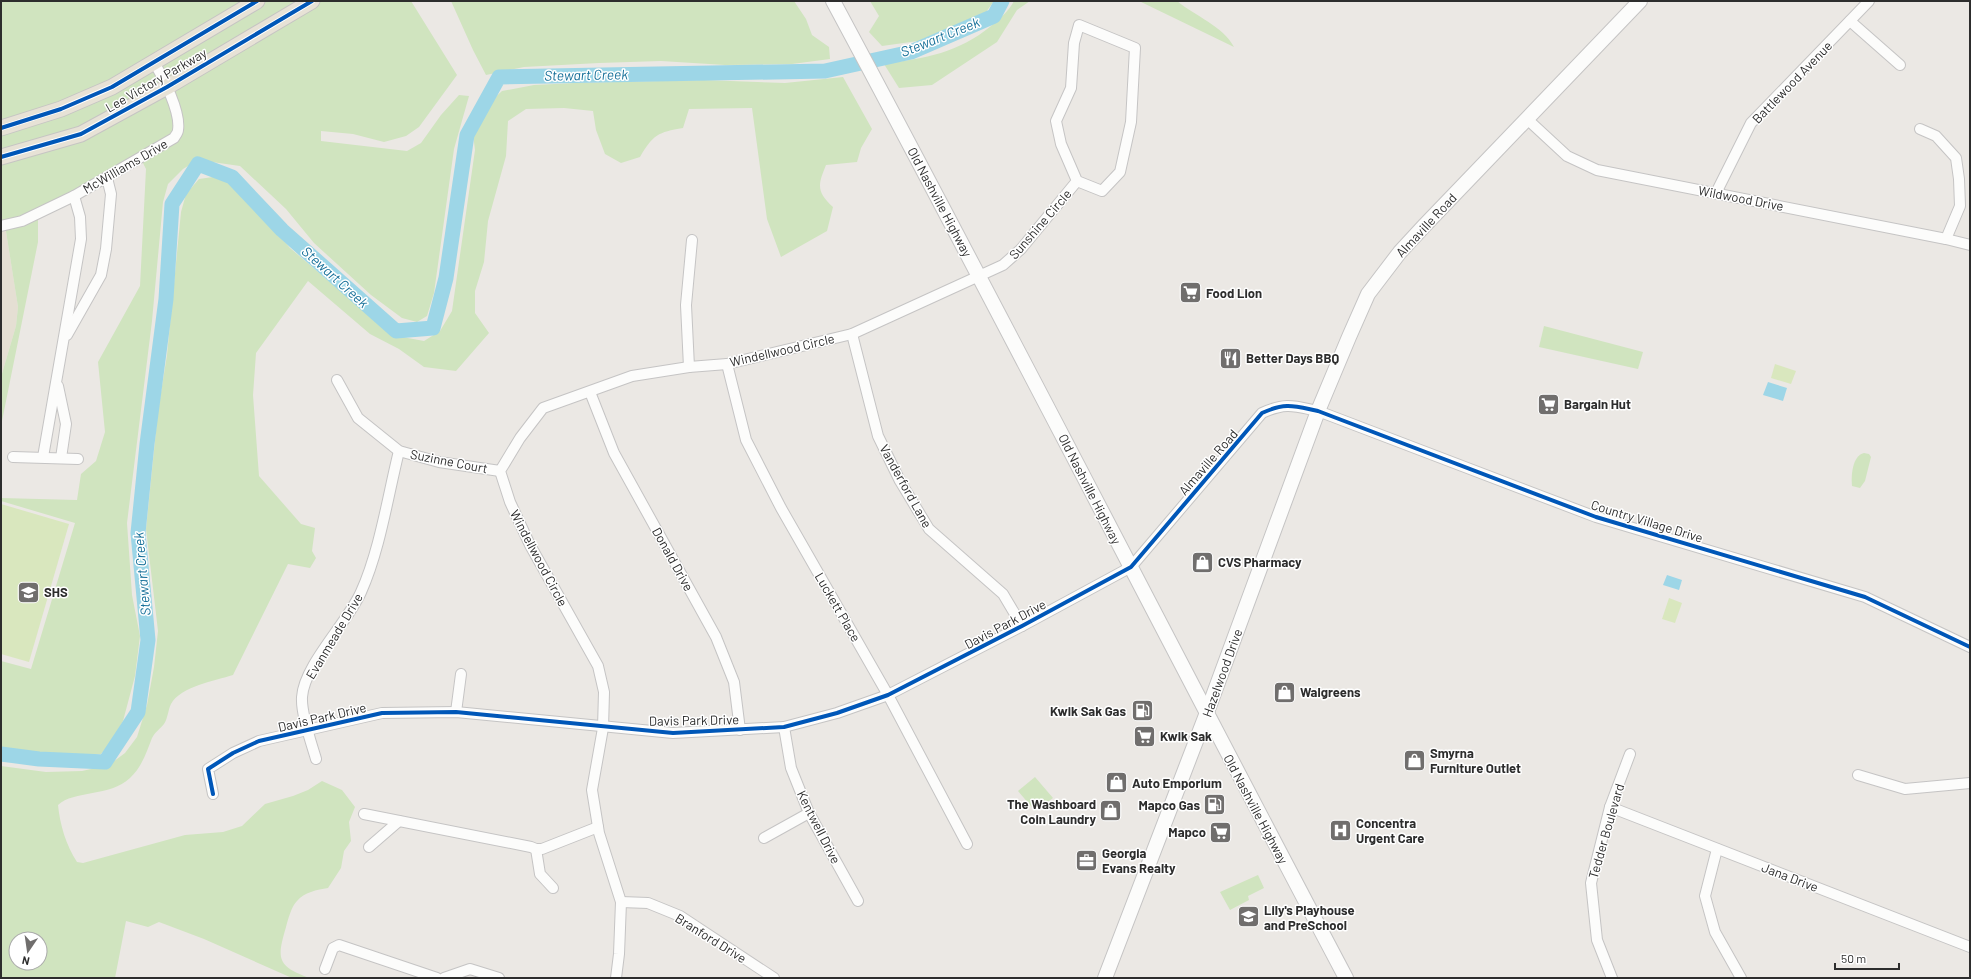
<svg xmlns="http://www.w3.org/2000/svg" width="1971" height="979" font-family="Barlow,sans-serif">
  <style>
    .education { fill: #e5dfd3 }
    .green { fill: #d0e4bf; fill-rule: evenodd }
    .pitch { fill: #d9e7be }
    .water { fill: #9dd6e7 }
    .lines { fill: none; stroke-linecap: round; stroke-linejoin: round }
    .river { stroke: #9dd6e7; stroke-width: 15 }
    .street-casing { stroke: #c5c4c4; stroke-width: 12 }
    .secondary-casing { stroke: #c5c4c4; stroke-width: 16 }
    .primary-casing { stroke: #c6c5c3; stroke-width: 17 }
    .street { stroke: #fcfcfb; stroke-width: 10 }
    .secondary { stroke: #fcfcfb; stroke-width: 14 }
    .primary { stroke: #e7e2d6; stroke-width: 15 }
    .cycleway-casing { stroke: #fff; stroke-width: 6 }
    .cycleway { stroke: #0057b8; stroke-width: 4 }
    .labels { text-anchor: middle; stroke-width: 3; stroke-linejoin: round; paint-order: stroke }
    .street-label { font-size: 13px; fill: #2d2d2d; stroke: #fff }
    .poi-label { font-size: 13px; font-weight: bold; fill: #2d2d2d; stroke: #fff; text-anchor: start }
    .water-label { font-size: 14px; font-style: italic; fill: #167099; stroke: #fff }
  </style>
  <rect width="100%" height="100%" fill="#ebe8e4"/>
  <path class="education" d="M 5,225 L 18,307 L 16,326 L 1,377 L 1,226 Z"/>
  <g class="green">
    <path d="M 1,1 L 411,1 L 457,75 L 419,127 L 406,136 L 384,142 L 353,134 L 321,131 L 321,141 L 407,151 L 421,143 L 441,115 L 459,95 L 469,96 L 454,149 L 434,293 L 427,316 L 417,322 L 402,318 L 371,295 L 314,243 L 286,209 L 240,166 L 198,160 L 183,169 L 168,184 L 163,202 L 152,321 L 127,523 L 132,595 L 140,636 L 135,676 L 123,721 L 112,741 L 101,754 L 73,756 L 1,748 L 1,661 L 31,669 L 75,523 L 1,501 L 1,498 L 77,500 L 81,474 L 96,461 L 105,432 L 98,362 L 140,286 L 146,169 L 141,159 L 38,213 L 38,242 L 1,426 L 1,377 L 16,326 L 18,307 L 5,225 L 1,226 Z"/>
    <path d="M 451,1 L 794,1 L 806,19 L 812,35 L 829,47 L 830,59 L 792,64 L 725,65 L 661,61 L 599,63 L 524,67 L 486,75 L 473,50 Z"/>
    <path d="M 870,1 L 994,1 L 986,12 L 918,41 L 882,46 L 869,32 L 879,16 Z"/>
    <path d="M 1014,1 L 1030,1 L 1017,10 L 997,42 L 932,85 L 899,88 L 884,64 C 926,58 958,53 991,26 C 1000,18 1008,12 1014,1 Z"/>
    <path d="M 1139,1 L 1177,1 C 1195,16 1223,26 1234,47 Z"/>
    <path d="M 843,77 L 872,129 L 861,148 L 857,162 L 826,165 C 818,185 816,191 833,207 L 827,231 L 781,257 L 767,219 L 752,108 L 689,109 L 683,128 C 658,132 653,135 640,157 L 621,163 L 605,154 L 596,130 L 593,111 L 564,108 L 526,109 L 508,121 L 506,156 L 488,221 L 484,262 L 475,291 L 475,313 L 489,333 L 456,371 L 424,367 L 399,349 L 370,334 L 308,281 L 256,353 L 253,395 L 259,476 L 301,524 L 315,528 L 312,551 L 316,558 L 310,568 L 288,564 L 233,675 C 215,681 181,686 171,704 C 168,710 168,718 164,724 C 160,729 155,732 152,738 C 147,751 142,767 130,778 C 110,797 74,790 58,805 C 60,825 66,845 77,862 L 83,863 L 185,835 L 223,832 L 242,826 L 265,804 L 293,796 L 308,790 L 322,781 L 342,790 L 355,807 L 349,822 L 351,841 L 344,851 L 341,868 L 328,888 C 317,890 304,892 297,901 C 291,907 288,920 286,927 C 277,958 276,966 310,978 L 292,978 L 204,939 L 159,922 L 148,927 L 126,921 L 115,978 L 1,978 L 1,766 L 46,772 L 82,771 L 109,765 L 125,753 L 137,737 L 147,705 L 154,667 L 158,631 L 146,529 L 158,411 L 167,355 L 181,212 L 186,194 L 199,179 L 213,177 L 232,184 L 264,217 L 290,248 L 358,306 L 397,336 L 424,341 L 440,331 L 452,311 L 475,150 L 473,134 L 488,104 L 502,91 L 534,85 L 575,83 L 704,80 L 785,83 ZM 16,939 L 40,939 L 40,963 L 16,963 Z"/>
    <path d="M 1544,326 L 1643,352 L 1638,369 L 1539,347 Z"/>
    <path d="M 1864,453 L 1869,454 L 1871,457 L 1865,481 L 1860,488 L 1852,486 C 1851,476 1852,456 1864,453 Z"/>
    <path d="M 1035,777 L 1053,798 L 1035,811 L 1018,791 Z"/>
    <path d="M 1258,875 L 1264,888 L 1248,896 L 1249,900 L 1230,910 L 1220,892 Z"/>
  </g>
  <g class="pitch">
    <path d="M 1775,364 L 1796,371 L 1791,384 L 1771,378 Z"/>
    <path d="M 1,504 L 69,524 L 29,662 L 1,654 Z"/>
    <path d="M 1669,598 L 1682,603 L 1675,623 L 1662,619 Z"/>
  </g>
  <g class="water">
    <path d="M 1768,382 L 1787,388 L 1783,401 L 1763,395 Z"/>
    <path d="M 1667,575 L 1682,580 L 1679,590 L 1663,585 Z"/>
  </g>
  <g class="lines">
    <path class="river" d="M 1,754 L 39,759 L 105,762 L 138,712 L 148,640 L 138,533 L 147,444 L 166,299 L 172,204 L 198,164 L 232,177 L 282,230 L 396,331 L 433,328 L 446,278 L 467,135 L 499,77 L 825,71 L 911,52 L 994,16 L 1002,1"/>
    <defs>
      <g id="street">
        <path d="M 1850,21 L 1900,65"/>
        <path d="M 1527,119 L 1567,156 L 1597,170 L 1946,239 L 1970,245"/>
        <path d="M 1920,129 L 1936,136 L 1956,158 L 1959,179 L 1960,206 L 1946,239"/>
        <path d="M 1716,193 L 1751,123 L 1869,1"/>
        <path d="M 1,226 L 22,221 L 74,196 L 174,138 C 175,136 178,133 178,130 C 181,112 163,77 154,62"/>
        <path d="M 852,334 L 878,436 L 900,481 L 929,529 L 1003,594 L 1022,626"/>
        <path d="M 67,335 L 101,275 L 106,249 L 111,194 L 107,178"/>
        <path d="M 727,364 L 746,440 L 781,508 L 888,695 L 967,844"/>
        <path d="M 689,367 L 686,305 L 692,240"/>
        <path d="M 337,380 L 358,418 L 399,451 L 439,462 L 500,471"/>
        <path d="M 58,386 L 66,424 L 61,458"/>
        <path d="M 590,392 L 614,453 L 716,637 L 734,682 L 740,730"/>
        <path d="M 13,457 L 78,459"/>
        <path d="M 43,457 L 81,239 L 80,217 L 74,196"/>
        <path d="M 456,712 L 461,674"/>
        <path d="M 784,727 L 791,768 L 809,813 L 858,901"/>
        <path d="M 316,759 C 311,742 301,714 302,697 C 304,665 348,622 361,592 C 380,550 388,495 399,451"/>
        <path d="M 1858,775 L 1905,789 L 1970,783"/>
        <path d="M 213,794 L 208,769 L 233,753 L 259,741 L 382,713 L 456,712 L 673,733 L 784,727 L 837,713 L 888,695 L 1022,626 L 1131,567 L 1262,413 C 1286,402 1294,406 1318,411 L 1596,517 L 1865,597 L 1970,647"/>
        <path d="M 1610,807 L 1970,947"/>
        <path d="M 364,814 L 531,847 L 536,849 L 542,849 L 598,827"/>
        <path d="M 764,838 L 809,813"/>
        <path d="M 369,847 L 399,821"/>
        <path d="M 536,849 L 540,874 L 553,888"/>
        <path d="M 1717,849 L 1705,896 L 1715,932 L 1741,978"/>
        <path d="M 621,902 L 648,903 L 680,916 L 774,978"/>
        <path d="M 325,969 L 333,948 L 339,945 L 437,978"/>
        <path d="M 444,978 L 470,969 L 499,978"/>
        <path d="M 616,978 L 619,954 L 621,902 L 599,833 L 592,790 L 603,728 L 604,692 L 598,666 L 530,545 L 510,502 L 500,471 L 520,438 L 543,408 L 632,376 L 689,367 L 727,364 L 852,334 L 1003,265 L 1021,249 L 1077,181 L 1102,191 L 1120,172 L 1131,122 L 1135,48 L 1079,25 L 1074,43 L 1071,88 L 1056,121 L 1061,144 L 1077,181"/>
        <path d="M 1612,978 L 1597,940 L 1591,883 L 1610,807 L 1630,754"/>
      </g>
      <g id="secondary">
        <path d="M 833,1 C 1007,325 1174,653 1346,978"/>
        <path d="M 1105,978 L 1206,715 L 1318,411 L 1349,337 L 1368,294 L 1400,252 L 1424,226 L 1640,1"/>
      </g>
      <g id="primary">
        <path d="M 1,128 L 61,109 L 112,87 L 257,1"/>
        <path d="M 1,157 L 81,134 L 167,87 L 312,1"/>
      </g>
    </defs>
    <use href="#street" class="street-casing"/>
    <use href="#secondary" class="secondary-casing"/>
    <use href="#primary" class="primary-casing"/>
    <use href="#street" class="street"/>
    <use href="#secondary" class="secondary"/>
    <use href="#primary" class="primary"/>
    <defs>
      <g id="cycleway">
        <path d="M 1,128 L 61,109 L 112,87 L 257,1"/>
        <path d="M 1,157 L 81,134 L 167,87 L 312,1"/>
        <path d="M 213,794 L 208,769 L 233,753 L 259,741 L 382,713 L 456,712 L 673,733 L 784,727 L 837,713 L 888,695 L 1022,626 L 1131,567 L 1262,413 C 1286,402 1294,406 1318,411 L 1596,517 L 1865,597 L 1970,647"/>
      </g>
    </defs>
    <use href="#cycleway" class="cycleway-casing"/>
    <use href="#cycleway" class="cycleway"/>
  </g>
  <defs>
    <symbol id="supermarket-square" viewBox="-11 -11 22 22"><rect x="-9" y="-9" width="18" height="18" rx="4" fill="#706e6d" stroke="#fff"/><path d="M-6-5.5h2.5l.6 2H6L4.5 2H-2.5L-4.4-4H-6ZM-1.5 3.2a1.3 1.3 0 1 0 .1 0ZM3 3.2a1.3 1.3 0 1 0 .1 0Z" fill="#fff"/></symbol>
    <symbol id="restaurant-square" viewBox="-11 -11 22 22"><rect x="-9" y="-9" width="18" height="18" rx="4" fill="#706e6d" stroke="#fff"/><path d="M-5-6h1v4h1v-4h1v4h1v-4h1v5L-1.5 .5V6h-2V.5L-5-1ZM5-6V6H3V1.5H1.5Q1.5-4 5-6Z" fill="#fff"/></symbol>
    <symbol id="shop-square" viewBox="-11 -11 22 22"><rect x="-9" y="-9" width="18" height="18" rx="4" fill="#706e6d" stroke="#fff"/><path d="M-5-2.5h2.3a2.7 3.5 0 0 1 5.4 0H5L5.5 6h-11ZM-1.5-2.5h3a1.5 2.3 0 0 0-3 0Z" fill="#fff"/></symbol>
    <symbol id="school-square" viewBox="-11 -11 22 22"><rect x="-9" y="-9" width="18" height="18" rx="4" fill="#706e6d" stroke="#fff"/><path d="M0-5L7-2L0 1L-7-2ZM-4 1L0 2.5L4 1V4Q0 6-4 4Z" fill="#fff"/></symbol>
    <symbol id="fuel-square" viewBox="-11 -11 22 22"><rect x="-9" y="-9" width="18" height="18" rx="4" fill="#706e6d" stroke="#fff"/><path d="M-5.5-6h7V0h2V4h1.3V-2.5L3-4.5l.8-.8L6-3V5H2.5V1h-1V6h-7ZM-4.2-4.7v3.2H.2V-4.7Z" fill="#fff"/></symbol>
    <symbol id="hospital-square" viewBox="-11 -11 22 22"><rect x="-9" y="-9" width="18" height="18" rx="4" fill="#706e6d" stroke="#fff"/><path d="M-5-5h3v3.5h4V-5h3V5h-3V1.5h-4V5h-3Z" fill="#fff"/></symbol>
    <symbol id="office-square" viewBox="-11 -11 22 22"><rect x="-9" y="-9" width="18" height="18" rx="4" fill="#706e6d" stroke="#fff"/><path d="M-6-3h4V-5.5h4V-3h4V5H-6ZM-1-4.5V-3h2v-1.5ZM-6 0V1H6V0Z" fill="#fff"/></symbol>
  </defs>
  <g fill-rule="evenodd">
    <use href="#supermarket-square" x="1178" y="280" width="25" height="25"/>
    <use href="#restaurant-square" x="1218" y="346" width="25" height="25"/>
    <use href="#supermarket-square" x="1536" y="392" width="25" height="25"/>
    <use href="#shop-square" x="1190" y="550" width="25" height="25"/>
    <use href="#school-square" x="16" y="580" width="25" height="25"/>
    <use href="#shop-square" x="1272" y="680" width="25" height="25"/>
    <use href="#fuel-square" x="1130" y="698" width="25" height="25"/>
    <use href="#supermarket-square" x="1132" y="724" width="25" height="25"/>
    <use href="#shop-square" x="1402" y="748" width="25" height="25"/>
    <use href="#shop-square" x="1104" y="770" width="25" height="25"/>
    <use href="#fuel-square" x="1202" y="792" width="25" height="25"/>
    <use href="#shop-square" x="1098" y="798" width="25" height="25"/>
    <use href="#hospital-square" x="1328" y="818" width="25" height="25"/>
    <use href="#supermarket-square" x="1208" y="820" width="25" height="25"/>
    <use href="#office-square" x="1074" y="848" width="25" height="25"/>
    <use href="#school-square" x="1236" y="904" width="25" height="25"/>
  </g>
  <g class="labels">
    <g class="street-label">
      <text transform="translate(156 80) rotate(-30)" y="5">Lee Victory Parkway</text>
      <text transform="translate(1792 82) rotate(-46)" y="5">Battlewood Avenue</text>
      <text transform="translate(125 166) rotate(-30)" y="5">McWilliams Drive</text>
      <text transform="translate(1741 198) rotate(11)" y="5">Wildwood Drive</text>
      <text transform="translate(940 202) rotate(62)" y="5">Old Nashville Highway</text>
      <text transform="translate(1040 224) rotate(-49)" y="5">Sunshine Circle</text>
      <text transform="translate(1426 225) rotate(-47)" y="5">Almaville Road</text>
      <text transform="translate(782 350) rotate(-13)" y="5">Windellwood Circle</text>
      <text transform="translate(449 461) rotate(11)" y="5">Suzinne Court</text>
      <text transform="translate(1208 462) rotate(-49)" y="5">Almaville Road</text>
      <text transform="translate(906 486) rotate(61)" y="5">Vanderford Lane</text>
      <text transform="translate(1090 489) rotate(63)" y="5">Old Nashville Highway</text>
      <text transform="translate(1647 521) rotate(17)" y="5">Country Village Drive</text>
      <text transform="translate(539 558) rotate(62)" y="5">Windellwood Circle</text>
      <text transform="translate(673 559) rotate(61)" y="5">Donald Drive</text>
      <text transform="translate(838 607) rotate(60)" y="5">Luckett Place</text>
      <text transform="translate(1005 624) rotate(-28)" y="5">Davis Park Drive</text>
      <text transform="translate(334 636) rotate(-59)" y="5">Evanmeade Drive</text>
      <text transform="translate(1222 673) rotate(-70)" y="5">Hazelwood Drive</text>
      <text transform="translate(322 717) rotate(-13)" y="5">Davis Park Drive</text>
      <text transform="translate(694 720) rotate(-1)" y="5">Davis Park Drive</text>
      <text transform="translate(1256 809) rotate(62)" y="5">Old Nashville Highway</text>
      <text transform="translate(819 827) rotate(63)" y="5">Kentwell Drive</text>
      <text transform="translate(1606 831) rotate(-74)" y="5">Tedder Boulevard</text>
      <text transform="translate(1790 877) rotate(21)" y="5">Jana Drive</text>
      <text transform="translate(711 938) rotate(32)" y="5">Branford Drive</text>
    </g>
    <g class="poi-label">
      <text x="1206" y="298">Food Lion</text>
      <text x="1246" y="363">Better Days BBQ</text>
      <text x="1564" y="409">Bargain Hut</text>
      <text x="1218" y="567">CVS Pharmacy</text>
      <text x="44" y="597">SHS</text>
      <text x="1300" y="697">Walgreens</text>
      <text x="1126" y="716" text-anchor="end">Kwik Sak Gas</text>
      <text x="1160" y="741">Kwik Sak</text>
      <text x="1430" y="758">Smyrna<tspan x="1430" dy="15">Furniture Outlet</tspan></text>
      <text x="1132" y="788">Auto Emporium</text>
      <text x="1096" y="809" text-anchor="end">The Washboard<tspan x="1096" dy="15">Coin Laundry</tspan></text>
      <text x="1200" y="810" text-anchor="end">Mapco Gas</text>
      <text x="1356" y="828">Concentra<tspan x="1356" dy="15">Urgent Care</tspan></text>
      <text x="1206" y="837" text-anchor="end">Mapco</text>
      <text x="1102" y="858">Georgia<tspan x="1102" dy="15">Evans Realty</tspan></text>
      <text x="1264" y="915">Lily's Playhouse<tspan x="1264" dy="15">and PreSchool</tspan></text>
    </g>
    <g class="water-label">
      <text transform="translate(940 37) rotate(-22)" y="5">Stewart Creek</text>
      <text transform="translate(586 75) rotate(-1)" y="5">Stewart Creek</text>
      <text transform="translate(335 277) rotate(42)" y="5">Stewart Creek</text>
      <text transform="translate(142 574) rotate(-95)" y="5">Stewart Creek</text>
    </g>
  </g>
  <rect width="1971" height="979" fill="none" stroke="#2d2d2d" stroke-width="4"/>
  <g transform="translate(28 951) rotate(193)"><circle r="19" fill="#ffffff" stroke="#ababab"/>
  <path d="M0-3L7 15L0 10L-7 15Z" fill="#706e6d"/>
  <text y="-6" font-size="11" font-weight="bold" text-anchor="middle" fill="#2d2d2d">N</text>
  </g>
  <path d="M1835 963v6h64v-6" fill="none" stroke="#2d2d2d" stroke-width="2"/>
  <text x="1841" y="963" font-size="12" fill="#2d2d2d" stroke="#ffffff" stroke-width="3" paint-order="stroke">50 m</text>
</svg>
